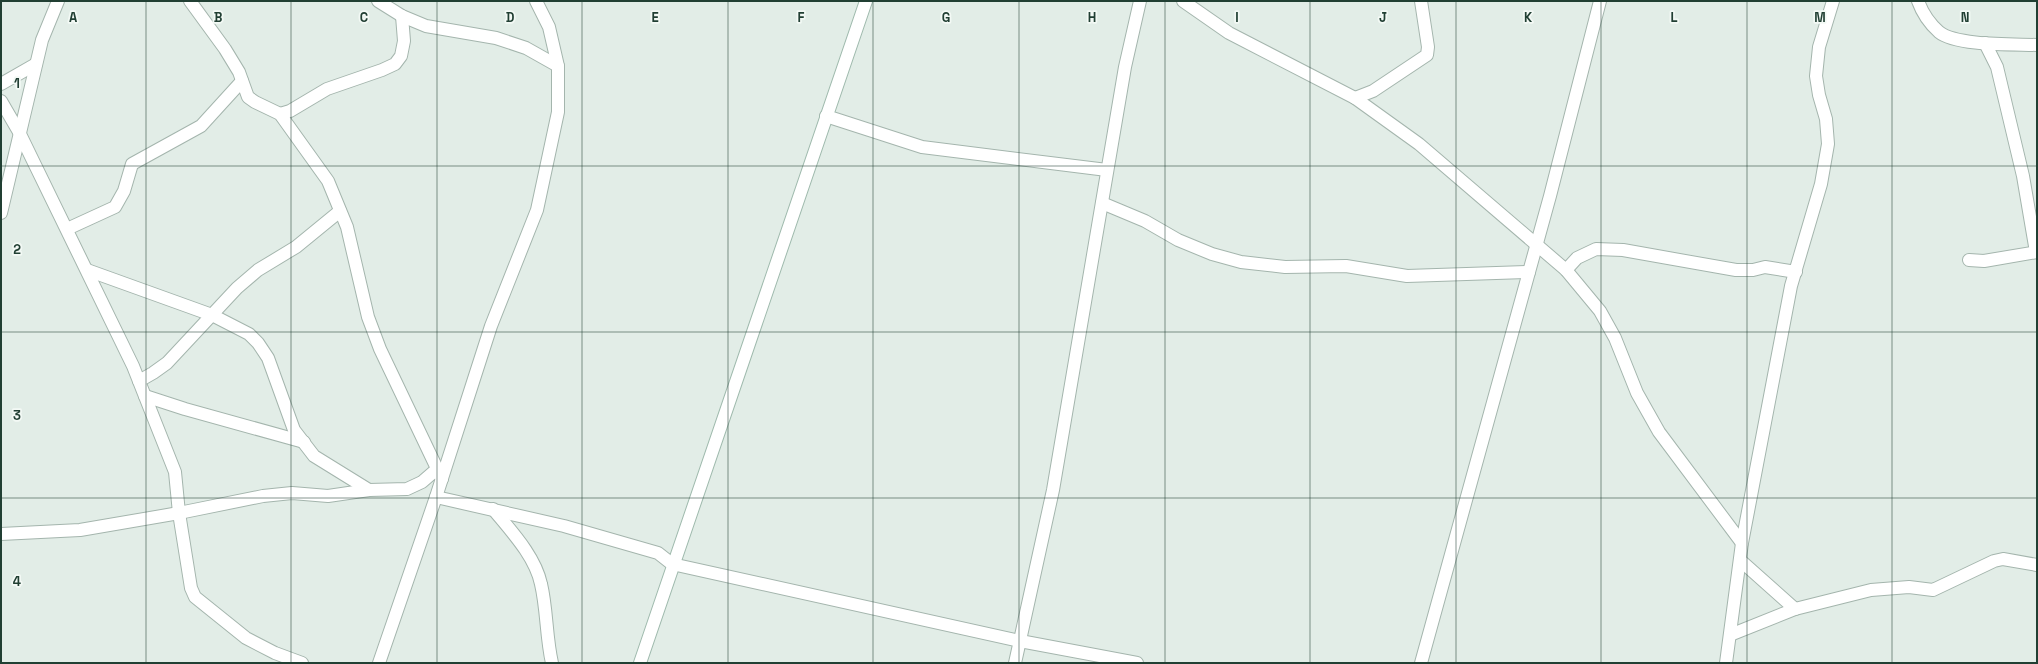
<svg xmlns="http://www.w3.org/2000/svg" width="2038" height="664" font-family="'Space Grotesk',sans-serif">
  <style>
    .lines { fill: none; stroke-linecap: round; stroke-linejoin: round }
    .minor-casing { stroke: #a4b5ad; stroke-width: 14 }
    .secondary-casing { stroke: #9fbaad; stroke-width: 14 }
    .minor { stroke: #fff; stroke-width: 12 }
    .secondary { stroke: #fff; stroke-width: 12 }
    .grid { fill: none; stroke: #213f33; stroke-width: 1; stroke-opacity: 0.55 }
    .grid-label { font-size: 13px; text-anchor: middle; font-weight: bold; fill: #213f33; stroke: #f3f9f5; stroke-width: 3.5; stroke-linejoin: round; paint-order: stroke }
  </style>
  <rect width="100%" height="100%" fill="#e2ede7"/>
  <g class="lines">
    <defs>
      <g id="minor">
        <path d="M 190,1 L 225,49 L 239,72 L 248,97 L 255,102 L 280,114 L 328,181 L 347,227 L 368,317 L 380,349 L 442,479"/>
        <path d="M 378,1 L 402,16 L 426,26 L 496,38 L 526,48 L 558,66"/>
        <path d="M 1183,1 L 1229,33 L 1355,98 L 1419,144 L 1566,270 L 1600,311 L 1615,338 L 1637,393 L 1659,432 L 1742,543"/>
        <path d="M 1918,1 C 1922,12 1930,24 1939,32 C 1956,46 2014,44 2037,45"/>
        <path d="M 1985,43 L 1997,67 L 2023,176 L 2036,252"/>
        <path d="M 1,84 L 36,64"/>
        <path d="M 1355,98 L 1373,91 L 1427,55 L 1428,47 L 1421,1"/>
        <path d="M 1,101 L 19,132 L 133,366 L 175,472 L 179,513 L 191,588 L 195,597 L 246,638 L 275,653 L 302,663"/>
        <path d="M 280,114 L 290,111 L 327,89 L 382,70 L 395,64 L 401,56 L 404,41 L 402,16"/>
        <path d="M 826,116 L 922,147 L 1107,170"/>
        <path d="M 1102,203 L 1145,221 L 1178,240 L 1212,254 L 1241,262 L 1285,267 L 1346,266 L 1407,276 L 1529,272"/>
        <path d="M 1,213 L 42,40 L 58,1"/>
        <path d="M 67,229 L 115,207 L 124,191 L 132,164 L 201,126 L 242,81"/>
        <path d="M 1969,260 L 1984,261 L 2037,252"/>
        <path d="M 87,270 L 212,315 L 249,334 L 258,343 L 268,358 L 294,430 L 314,456 L 369,490"/>
        <path d="M 1566,270 L 1577,258 L 1596,249 L 1623,250 L 1736,270 L 1753,270 L 1765,267 L 1796,272"/>
        <path d="M 139,381 L 153,373 L 167,363 L 237,288 L 258,270 L 296,247 L 340,211"/>
        <path d="M 145,396 L 185,409 L 304,442"/>
        <path d="M 436,497 L 564,526 L 658,553 L 672,564 L 1020,641 L 1137,663"/>
        <path d="M 493,509 C 511,531 535,556 541,584 C 547,609 546,637 552,663"/>
        <path d="M 1,534 L 80,530 L 179,513 L 263,496 L 292,493 L 328,496 L 369,490 L 407,489 L 422,482 L 437,469"/>
        <path d="M 1740,560 L 1795,609"/>
        <path d="M 1730,635 L 1795,609 L 1871,590 L 1909,587 L 1933,590 L 1994,561 L 2003,559 L 2037,565"/>
        <path d="M 379,663 L 436,497 L 491,326 L 537,210 L 558,112 L 558,66 L 549,27 L 536,1"/>
        <path d="M 1015,663 L 1053,490 L 1125,67 L 1140,1"/>
        <path d="M 1421,663 L 1550,196 L 1600,1"/>
        <path d="M 1726,663 L 1742,543 L 1791,286 L 1821,184 L 1828,144 L 1826,119 L 1819,95 L 1816,76 L 1819,47 L 1833,1"/>
      </g>
      <path id="secondary" d="M 640,663 L 866,1"/>
    </defs>
    <use href="#minor" class="minor-casing"/>
    <use href="#secondary" class="secondary-casing"/>
    <use href="#minor" class="minor"/>
    <use href="#secondary" class="secondary"/>
  </g>
  <path class="grid" d="M 146,1 L 146,663M 291,1 L 291,663M 437,1 L 437,663M 582,1 L 582,663M 728,1 L 728,663M 873,1 L 873,663M 1019,1 L 1019,663M 1165,1 L 1165,663M 1310,1 L 1310,663M 1456,1 L 1456,663M 1601,1 L 1601,663M 1747,1 L 1747,663M 1892,1 L 1892,663M 1,166 L 2037,166M 1,332 L 2037,332M 1,498 L 2037,498"/>
  <g class="grid-label">
    <text x="73" y="22">A</text>
    <text x="218" y="22">B</text>
    <text x="364" y="22">C</text>
    <text x="510" y="22">D</text>
    <text x="655" y="22">E</text>
    <text x="801" y="22">F</text>
    <text x="946" y="22">G</text>
    <text x="1092" y="22">H</text>
    <text x="1237" y="22">I</text>
    <text x="1383" y="22">J</text>
    <text x="1528" y="22">K</text>
    <text x="1674" y="22">L</text>
    <text x="1820" y="22">M</text>
    <text x="1965" y="22">N</text>
    <text x="17" y="88">1</text>
    <text x="17" y="254">2</text>
    <text x="17" y="420">3</text>
    <text x="17" y="586">4</text>
  </g>
  <rect width="2038" height="664" fill="none" stroke="#213f33" stroke-width="4"/>
</svg>
